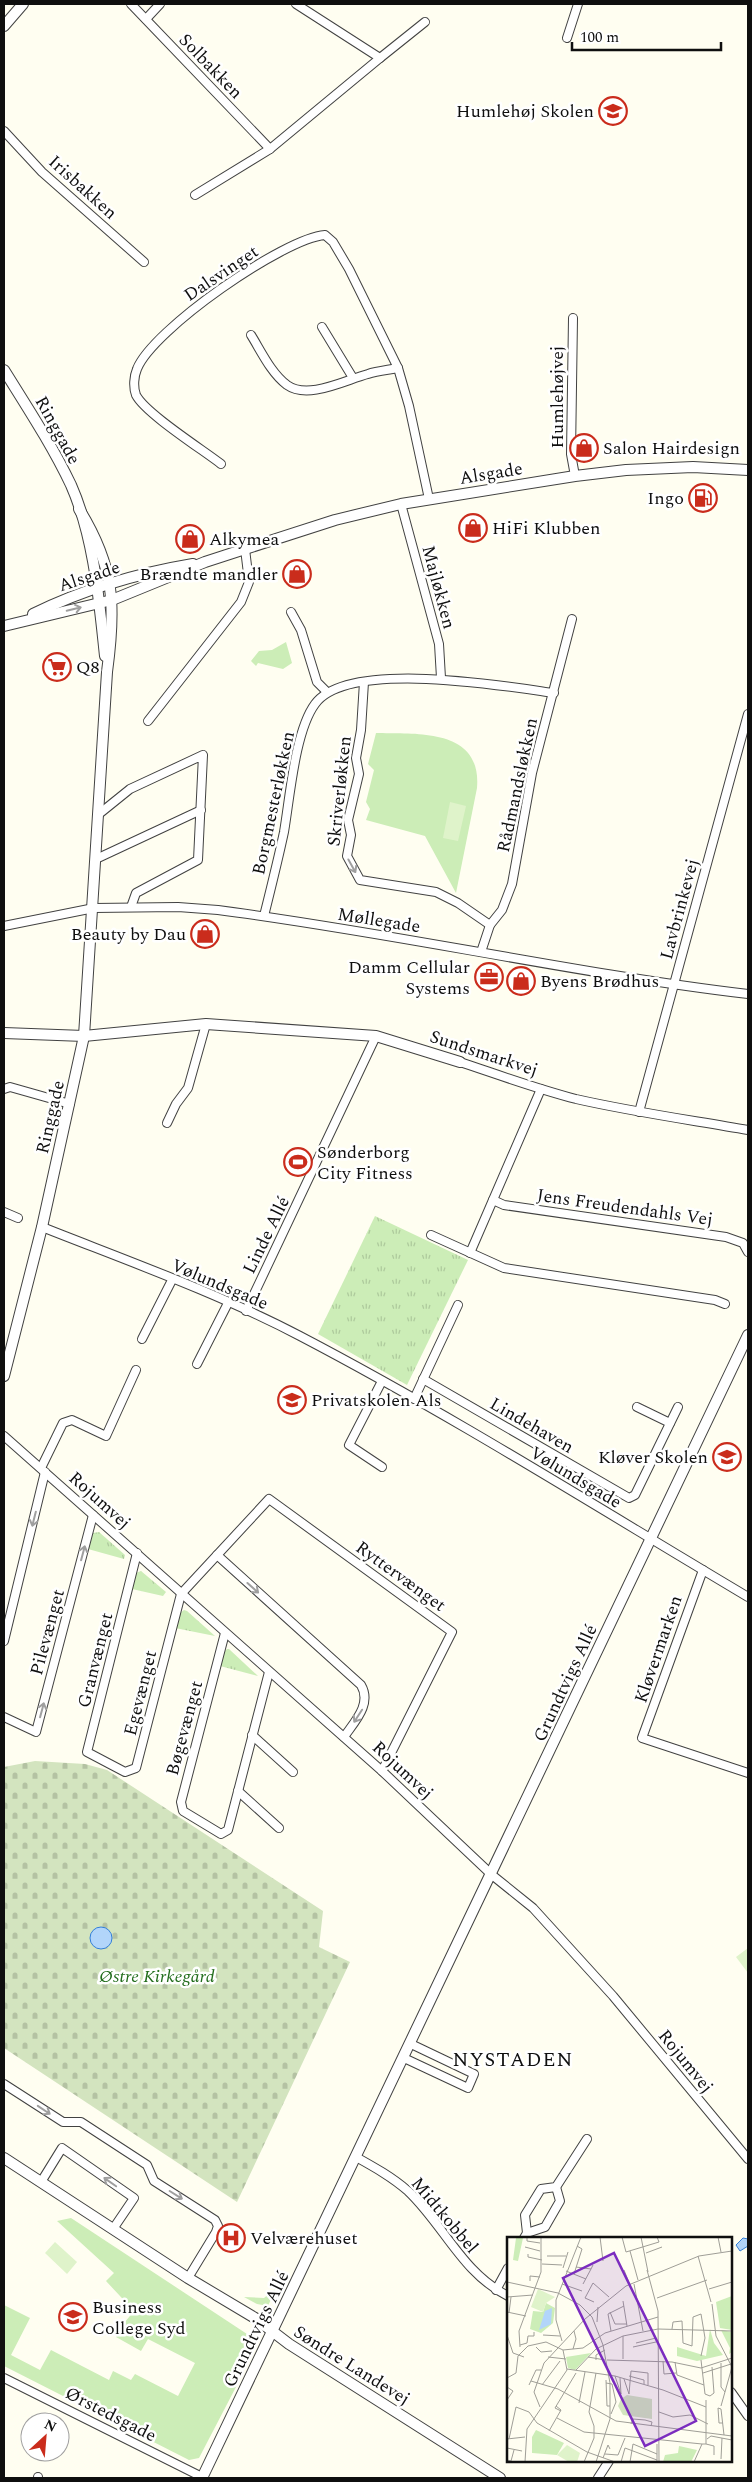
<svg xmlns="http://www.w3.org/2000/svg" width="752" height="2482" font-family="Spectral,serif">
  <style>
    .grass { fill: url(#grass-tufts) }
    .cemetery { fill: url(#cemetery-stones) }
    .park { fill: #ccedb7 }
    .pitch { fill: #dff3ca }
    .water { fill: #b2d5fa; stroke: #337fd7 }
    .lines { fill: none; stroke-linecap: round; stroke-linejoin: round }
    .minor-casing { stroke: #424242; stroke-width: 10 }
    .tertiary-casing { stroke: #424242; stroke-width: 12 }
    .minor { stroke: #fff; stroke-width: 8 }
    .tertiary { stroke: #fff; stroke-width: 10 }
    .oneway { stroke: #9f9f9f }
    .labels { text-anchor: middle; stroke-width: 5; stroke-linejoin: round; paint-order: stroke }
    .street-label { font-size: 18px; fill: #0f0f0f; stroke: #fff }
    .poi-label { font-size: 18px; fill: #0f0f0f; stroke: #fff; text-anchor: start }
    .park-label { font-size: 18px; font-style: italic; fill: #206c1a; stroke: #fff }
    .quarter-label { font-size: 20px; letter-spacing: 1px; fill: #0f0f0f; stroke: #fff }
    .inset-road { fill: none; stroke: #9f9e97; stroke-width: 1 }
    .view { fill: #7b2cbf; fill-opacity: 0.15; stroke: #7b2cbf; stroke-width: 2.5 }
    .inset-edge { fill: none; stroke: #0f0f0f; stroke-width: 2.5 }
  </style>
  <defs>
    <pattern id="grass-tufts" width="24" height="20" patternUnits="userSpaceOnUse" patternTransform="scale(1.25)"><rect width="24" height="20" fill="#ccedb7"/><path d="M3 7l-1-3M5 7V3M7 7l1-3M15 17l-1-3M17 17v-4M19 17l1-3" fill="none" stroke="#aeca9c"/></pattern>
    <pattern id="cemetery-stones" width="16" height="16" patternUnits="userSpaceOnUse" patternTransform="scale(1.25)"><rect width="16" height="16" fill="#d3e4bf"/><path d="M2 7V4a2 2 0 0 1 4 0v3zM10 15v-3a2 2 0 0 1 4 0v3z" fill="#b4c2a3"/></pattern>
  </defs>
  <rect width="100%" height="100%" fill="#fffef1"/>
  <g class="grass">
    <path d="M 375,1216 L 468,1260 L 407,1385 L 318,1334 Z"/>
    <path d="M 99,1532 L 125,1555 L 124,1559 L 88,1549 L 93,1533 Z"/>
    <path d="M 141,1571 L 166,1592 L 163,1596 L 132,1589 L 136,1573 Z"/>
    <path d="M 184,1610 L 187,1611 L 215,1636 L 175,1628 L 180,1613 Z"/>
    <path d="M 227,1649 L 229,1649 L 258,1676 L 220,1666 L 223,1653 Z"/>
    <path d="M 276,2288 L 268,2306 L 257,2304 L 244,2297 L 264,2298 Z"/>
  </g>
  <path class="cemetery" d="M 35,1761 L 85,1764 L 107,1770 L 323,1911 L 319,1947 L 350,1962 L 237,2202 L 4,2048 L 4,1767 Z"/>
  <g class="park">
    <path d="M 286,642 L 292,663 L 283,669 L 258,663 L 256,666 L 251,661 L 259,651 L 272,650 Z"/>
    <path d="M 376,733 C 417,734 482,728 477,788 L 456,893 L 425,836 L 366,820 L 370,809 L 366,802 L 374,770 L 368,764 Z"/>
    <path d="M 71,2218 L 247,2334 L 237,2385 L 199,2458 L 189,2460 L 4,2366 L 4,2305 L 30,2318 L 11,2355 L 40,2370 L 51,2350 L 109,2380 L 113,2371 L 131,2380 L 135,2374 L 178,2396 L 195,2363 L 148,2339 L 141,2351 L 116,2337 L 120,2328 L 134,2311 L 106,2281 L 114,2273 L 57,2221 Z"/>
  </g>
  <g class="pitch">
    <path d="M 450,802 L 466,806 L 458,841 L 443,838 Z"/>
    <path d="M 748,1948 L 748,1973 L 736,1957 Z"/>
    <path d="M 55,2242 L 77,2262 L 67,2274 L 45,2253 Z"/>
  </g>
  <g class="water">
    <circle cx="101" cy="1938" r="11"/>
    <path d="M 743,2238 L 748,2239 L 748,2246 L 740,2251 L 736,2245 Z"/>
  </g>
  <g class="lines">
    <defs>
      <g id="minor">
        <path d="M 131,4 L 270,149"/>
        <path d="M 296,4 L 380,58 L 425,22"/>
        <path d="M 146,19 L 160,4"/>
        <path d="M 567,38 L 578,4"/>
        <path d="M 4,131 L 42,172 L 144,262"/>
        <path d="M 195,195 L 270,149 L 380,58"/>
        <path d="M 573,318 L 571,454 L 575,476"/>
        <path d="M 322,327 L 353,378"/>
        <path d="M 251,335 C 261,351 271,373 287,385 C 308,400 345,380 368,374 C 377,371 388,370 398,368"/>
        <path d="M 221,464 C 203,450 145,413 136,395 C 133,387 134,376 137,369 C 152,330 284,238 325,235 L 333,242 L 349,269 L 398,368 L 409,406 L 429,499"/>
        <path d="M 401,504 L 439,644 L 441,678"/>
        <path d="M 291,612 L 301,630 L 317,682 L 327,692"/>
        <path d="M 364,682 L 361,730 L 356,758 L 359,774 L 348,820 L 351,835 L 347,856 L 360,880 L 436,892 L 458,903 L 490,925"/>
        <path d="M 148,721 L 241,602 L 249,582 L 245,549"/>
        <path d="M 99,814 L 130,789 L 203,755 L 198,860 L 136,893 L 131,907"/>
        <path d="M 96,859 L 201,810"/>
        <path d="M 264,916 C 271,888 278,860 284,832 C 290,797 295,731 315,704 C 348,659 504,686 554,693"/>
        <path d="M 4,926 L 94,908 L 178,907 L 218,910 C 396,933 571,973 748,994"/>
        <path d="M 481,952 L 490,925 L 502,910 L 512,884 L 532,773 L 572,619"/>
        <path d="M 460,1062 C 499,1075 537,1089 576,1099 C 633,1112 691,1120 748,1130"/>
        <path d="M 4,1089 L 10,1087 L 70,1104"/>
        <path d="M 639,1112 L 748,714"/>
        <path d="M 167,1123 L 176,1104 L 188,1088 L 206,1024"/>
        <path d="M 493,1200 L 504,1205 L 726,1237 L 743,1243 L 748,1252"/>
        <path d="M 4,1212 L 18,1218"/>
        <path d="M 42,1227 C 128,1261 218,1293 300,1336 C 453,1416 600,1509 748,1597"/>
        <path d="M 431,1235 L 504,1268 L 715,1300 L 725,1304"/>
        <path d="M 470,1253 L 541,1089"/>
        <path d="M 246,1311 L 376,1036"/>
        <path d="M 142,1339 L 172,1280"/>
        <path d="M 197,1364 L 228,1303"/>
        <path d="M 423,1379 L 629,1498 L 635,1495 L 678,1407"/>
        <path d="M 382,1381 L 349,1445 L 382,1467"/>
        <path d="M 414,1399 L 458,1305"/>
        <path d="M 637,1407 L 670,1423"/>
        <path d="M 4,1436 L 382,1771 L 492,1875 L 533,1908 L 613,1996 L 748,2159"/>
        <path d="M 41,1468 L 63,1423 L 72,1420 L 106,1436 L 136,1370"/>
        <path d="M 137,1553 L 87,1752 L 125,1772 L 136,1768 L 181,1594 L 269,1499 L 452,1632 L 382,1771"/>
        <path d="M 217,1555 L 361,1685 C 372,1704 355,1721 344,1737"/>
        <path d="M 703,1570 L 642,1738 L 748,1773"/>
        <path d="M 225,1633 L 181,1802 L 183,1811 L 221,1834 L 228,1830 L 269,1672"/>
        <path d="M 4,1641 L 45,1472"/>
        <path d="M 4,1717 L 36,1732 L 93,1515"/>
        <path d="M 252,1735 L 293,1772"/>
        <path d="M 238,1791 L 279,1828"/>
        <path d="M 404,2058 L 468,2088 L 474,2074 L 411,2044"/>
        <path d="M 4,2084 L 63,2122 L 81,2122 L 147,2165 L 154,2181 L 215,2220 L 218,2226 L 216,2232 L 188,2278"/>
        <path d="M 356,2157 C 374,2167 392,2177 408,2191 C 444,2225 462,2273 508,2296"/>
        <path d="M 41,2182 L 62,2148 L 134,2198 L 113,2229"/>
        <path d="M 527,2233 L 545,2227 L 560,2201 L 556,2187"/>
        <path d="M 524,2238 L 527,2233 L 525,2215 L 541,2189 L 556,2187 L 587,2139"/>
        <path d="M 496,2290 L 508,2268"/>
        <path d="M 4,2378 L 204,2478"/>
        <path d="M 731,2392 L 748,2416"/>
        <path d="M 38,2478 L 38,2477"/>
        <path d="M 598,2478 L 609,2461"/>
      </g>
      <g id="tertiary">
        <path d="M 4,26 L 23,4"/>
        <path d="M 4,370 C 27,407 52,445 71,485 C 94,537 99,600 105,656"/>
        <path d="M 33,614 C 82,590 139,573 193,564"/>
        <path d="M 4,626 L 112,600 L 205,562 L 245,549 L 335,520 L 401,504 L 575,476 L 626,470 L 693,467 L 748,470"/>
        <path d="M 4,1033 L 84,1036 L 206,1024 L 376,1036 L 460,1062"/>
        <path d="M 4,1376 L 42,1227 L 84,1036 L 107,672 C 116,606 115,567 79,509"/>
        <path d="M 4,2158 L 188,2278 L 255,2318 L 289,2344 L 500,2478"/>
        <path d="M 202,2478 L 748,1335"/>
      </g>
    </defs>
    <use href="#minor" class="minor-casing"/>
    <use href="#tertiary" class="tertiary-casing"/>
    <use href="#minor" class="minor"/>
    <use href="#tertiary" class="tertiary"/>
  </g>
  <defs><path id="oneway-shaft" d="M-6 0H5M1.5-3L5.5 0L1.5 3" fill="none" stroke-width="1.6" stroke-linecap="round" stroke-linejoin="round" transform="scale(1.25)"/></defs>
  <g class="oneway">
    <use href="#oneway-shaft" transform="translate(74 609) rotate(-13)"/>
    <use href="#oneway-shaft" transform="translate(352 866) rotate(61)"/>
    <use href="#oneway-shaft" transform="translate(34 1519) rotate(104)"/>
    <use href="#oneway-shaft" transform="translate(83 1553) rotate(-75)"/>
    <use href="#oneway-shaft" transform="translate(253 1588) rotate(42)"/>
    <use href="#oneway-shaft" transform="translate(42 1710) rotate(-75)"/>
    <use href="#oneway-shaft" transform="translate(358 1716) rotate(123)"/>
    <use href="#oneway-shaft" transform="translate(44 2110) rotate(34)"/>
    <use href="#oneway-shaft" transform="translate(110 2182) rotate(-145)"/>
    <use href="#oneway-shaft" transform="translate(176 2195) rotate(32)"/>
  </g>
  <defs>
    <symbol id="school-ring" viewBox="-11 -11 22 22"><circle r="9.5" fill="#fff" stroke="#ca2c1c" stroke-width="1.5"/><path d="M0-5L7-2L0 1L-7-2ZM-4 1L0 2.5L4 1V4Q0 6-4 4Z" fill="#ca2c1c"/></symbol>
    <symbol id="shop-ring" viewBox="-11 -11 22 22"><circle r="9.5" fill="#fff" stroke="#ca2c1c" stroke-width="1.5"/><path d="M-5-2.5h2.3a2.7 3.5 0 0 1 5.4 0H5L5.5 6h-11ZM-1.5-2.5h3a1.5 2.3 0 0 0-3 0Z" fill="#ca2c1c"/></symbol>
    <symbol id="fuel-ring" viewBox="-11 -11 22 22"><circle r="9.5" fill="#fff" stroke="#ca2c1c" stroke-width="1.5"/><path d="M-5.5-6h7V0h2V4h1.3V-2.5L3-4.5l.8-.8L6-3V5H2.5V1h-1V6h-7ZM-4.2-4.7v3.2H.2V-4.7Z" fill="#ca2c1c"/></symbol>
    <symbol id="supermarket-ring" viewBox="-11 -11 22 22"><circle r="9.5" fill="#fff" stroke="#ca2c1c" stroke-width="1.5"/><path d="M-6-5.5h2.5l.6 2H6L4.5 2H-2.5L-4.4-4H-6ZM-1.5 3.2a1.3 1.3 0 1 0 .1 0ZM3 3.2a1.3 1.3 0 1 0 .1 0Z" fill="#ca2c1c"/></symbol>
    <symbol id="office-ring" viewBox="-11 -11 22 22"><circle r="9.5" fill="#fff" stroke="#ca2c1c" stroke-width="1.5"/><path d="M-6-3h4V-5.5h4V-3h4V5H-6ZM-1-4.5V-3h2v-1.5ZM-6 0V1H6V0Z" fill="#ca2c1c"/></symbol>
    <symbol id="stadium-ring" viewBox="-11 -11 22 22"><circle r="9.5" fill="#fff" stroke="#ca2c1c" stroke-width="1.5"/><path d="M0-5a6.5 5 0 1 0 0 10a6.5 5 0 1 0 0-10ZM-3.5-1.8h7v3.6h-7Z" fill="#ca2c1c"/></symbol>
    <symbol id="hospital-ring" viewBox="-11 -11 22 22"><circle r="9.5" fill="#fff" stroke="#ca2c1c" stroke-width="1.5"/><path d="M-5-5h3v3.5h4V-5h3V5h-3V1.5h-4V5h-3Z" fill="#ca2c1c"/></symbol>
  </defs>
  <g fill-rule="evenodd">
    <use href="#school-ring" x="597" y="95" width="32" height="32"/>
    <use href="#shop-ring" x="568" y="432" width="32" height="32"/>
    <use href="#fuel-ring" x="687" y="482" width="32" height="32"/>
    <use href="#shop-ring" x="457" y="512" width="32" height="32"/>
    <use href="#shop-ring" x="174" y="523" width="32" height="32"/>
    <use href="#shop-ring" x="281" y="558" width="32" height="32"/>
    <use href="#supermarket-ring" x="41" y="651" width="32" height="32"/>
    <use href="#shop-ring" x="189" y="918" width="32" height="32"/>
    <use href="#office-ring" x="473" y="961" width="32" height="32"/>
    <use href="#shop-ring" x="505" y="965" width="32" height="32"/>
    <use href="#stadium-ring" x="282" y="1146" width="32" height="32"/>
    <use href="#school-ring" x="276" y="1384" width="32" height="32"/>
    <use href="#school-ring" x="711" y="1441" width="32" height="32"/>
    <use href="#hospital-ring" x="215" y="2222" width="32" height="32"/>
    <use href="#school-ring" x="57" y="2301" width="32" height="32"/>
  </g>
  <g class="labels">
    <g class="street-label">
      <text transform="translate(211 66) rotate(46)" y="6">Solbakken</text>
      <text transform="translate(83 187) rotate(42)" y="6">Irisbakken</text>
      <text transform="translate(221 273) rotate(-34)" y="6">Dalsvinget</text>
      <text transform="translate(557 397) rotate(-90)" y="6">Humlehøjvej</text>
      <text transform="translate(58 430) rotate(61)" y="6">Ringgade</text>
      <text transform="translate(491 473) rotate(-9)" y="6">Alsgade</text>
      <text transform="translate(89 576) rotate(-18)" y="6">Alsgade</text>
      <text transform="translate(439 587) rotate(75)" y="6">Majløkken</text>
      <text transform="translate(517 785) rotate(-78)" y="6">Rådmandsløkken</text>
      <text transform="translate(339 791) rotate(-84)" y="6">Skriverløkken</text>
      <text transform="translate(273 803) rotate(-78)" y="6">Borgmesterløkken</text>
      <text transform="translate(679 909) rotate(-75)" y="6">Lavbrinkevej</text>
      <text transform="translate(379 920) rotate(9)" y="6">Møllegade</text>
      <text transform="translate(484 1053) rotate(18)" y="6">Sundsmarkvej</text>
      <text transform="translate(50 1117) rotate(-77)" y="6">Ringgade</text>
      <text transform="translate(625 1207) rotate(8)" y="6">Jens Freudendahls Vej</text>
      <text transform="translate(266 1235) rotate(-64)" y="6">Linde Allé</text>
      <text transform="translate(220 1284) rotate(23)" y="6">Vølundsgade</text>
      <text transform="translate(532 1425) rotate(30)" y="6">Lindehaven</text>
      <text transform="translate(576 1477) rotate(31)" y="6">Vølundsgade</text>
      <text transform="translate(100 1500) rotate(42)" y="6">Rojumvej</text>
      <text transform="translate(401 1576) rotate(36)" y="6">Ryttervænget</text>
      <text transform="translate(47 1632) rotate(-75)" y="6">Pilevænget</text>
      <text transform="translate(658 1649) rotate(-71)" y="6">Kløvermarken</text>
      <text transform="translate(95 1660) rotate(-76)" y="6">Granvænget</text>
      <text transform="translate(565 1683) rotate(-65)" y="6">Grundtvigs Allé</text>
      <text transform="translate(140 1693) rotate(-76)" y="6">Egevænget</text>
      <text transform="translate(184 1728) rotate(-75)" y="6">Bøgevænget</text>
      <text transform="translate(403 1770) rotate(43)" y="6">Rojumvej</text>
      <text transform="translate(686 2061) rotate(51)" y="6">Rojumvej</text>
      <text transform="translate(445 2215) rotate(50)" y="6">Midtkobbel</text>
      <text transform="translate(256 2329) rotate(-64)" y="6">Grundtvigs Allé</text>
      <text transform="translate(352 2365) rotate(32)" y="6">Søndre Landevej</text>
      <text transform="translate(111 2414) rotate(27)" y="6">Ørstedsgade</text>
    </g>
    <g class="poi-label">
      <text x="594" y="117" text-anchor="end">Humlehøj Skolen</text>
      <text x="603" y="454">Salon Hairdesign</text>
      <text x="684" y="504" text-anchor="end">Ingo</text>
      <text x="492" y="534">HiFi Klubben</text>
      <text x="209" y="545">Alkymea</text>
      <text x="278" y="580" text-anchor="end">Brændte mandler</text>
      <text x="76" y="673">Q8</text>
      <text x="186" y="940" text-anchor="end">Beauty by Dau</text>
      <text x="470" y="973" text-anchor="end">Damm Cellular<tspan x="470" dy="21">Systems</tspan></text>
      <text x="540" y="987">Byens Brødhus</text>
      <text x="317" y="1158">Sønderborg<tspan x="317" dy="21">City Fitness</tspan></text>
      <text x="311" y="1406">Privatskolen Als</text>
      <text x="708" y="1463" text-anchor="end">Kløver Skolen</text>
      <text x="250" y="2244">Velværehuset</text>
      <text x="92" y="2313">Business<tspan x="92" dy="21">College Syd</tspan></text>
    </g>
    <g class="park-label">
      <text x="157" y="1982">Østre Kirkegård</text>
    </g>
    <g class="quarter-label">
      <text x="513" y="2066">NYSTADEN</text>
    </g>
  </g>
  <g transform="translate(507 2237)">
    <rect width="225" height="225" fill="#fffef1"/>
    <path d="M 214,93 L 225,95 L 225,115 L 222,117 L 223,111 Z" fill="#ccedb7"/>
    <path d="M 120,158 L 145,162 L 145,182 L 116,178 L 111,169 L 114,162 Z" fill="#d3e4bf"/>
    <path d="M 9,1 L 16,1 L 11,24 L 6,23 ZM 39,66 L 48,71 L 46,86 L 34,96 L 23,92 L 26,74 L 36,75 ZM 203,92 L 207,106 L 216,118 L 190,124 L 170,119 L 170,110 L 199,119 ZM 84,116 L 68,133 L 61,131 L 59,120 ZM 29,193 L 57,206 L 50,218 L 25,216 L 25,200 ZM 172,209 L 190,213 L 184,225 L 156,225 L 158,218 L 171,216 Z" fill="#ccedb7"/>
    <path d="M 225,59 L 225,93 L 213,91 L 209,65 Z" fill="#ccedb7"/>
    <path d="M 31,52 L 48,60 L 39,66 L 36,75 L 24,70 ZM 60,208 L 73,216 L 70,225 L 62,225 L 50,218 Z" fill="#dff3ca"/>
    <path d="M 45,71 L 44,87 L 32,93 L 38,74 Z" fill="#b2d5fa"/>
    <path class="inset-road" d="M 20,0 L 20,4 L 33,6M 93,0 L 96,24M 115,0 L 119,15 L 152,5 L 150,0M 134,0 L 141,35M 211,0 L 214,15M 18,10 L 33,14M 123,14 L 131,43M 139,16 L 155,10M 21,17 L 21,20 L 35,23M 40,19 L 59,19M 191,19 L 204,65M 35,27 L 55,28M 69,30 L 84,32 L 86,28M 56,31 L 61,15M 117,33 L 123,48M 140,33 L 151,74 L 152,225M 59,34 L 79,42M 67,37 L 75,12 L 70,9M 23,44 L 23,39 L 33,40M 0,45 L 51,56 L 73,68 L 85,80 L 96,108 L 103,146 L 103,182 L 89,225M 55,47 L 75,54M 76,47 L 84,32M 127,47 L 136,94M 202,52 L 225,45M 0,60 L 26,58M 150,61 L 200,43M 116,64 L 120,89M 87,65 L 78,61 L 86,46 L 102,60M 205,67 L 209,99 L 225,130 L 214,169M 0,75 L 19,79M 103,75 L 108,87 L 120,87M 2,76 L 4,60M 78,82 L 119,49 L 192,19 L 225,14M 90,85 L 91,70M 165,92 L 166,85 L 175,84 L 176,106 L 185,109 L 186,80 L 194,77 L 198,101 L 194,119M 104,94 L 101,77 L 117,69M 0,98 L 6,116 L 17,120M 36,98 L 53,99M 116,99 L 116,122M 55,104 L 49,83 L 49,63 L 74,0M 129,106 L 149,101M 13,108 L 20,106 L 21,99 L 27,99 L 27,95M 13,110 L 12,94 L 34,35 L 34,0M 29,110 L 34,115 L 45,114M 126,110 L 149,105M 66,112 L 69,102 L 67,94M 41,120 L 59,122M 81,120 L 98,123M 89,123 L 89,118 L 98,113M 100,123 L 165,125 L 194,131 L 225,121M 194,123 L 198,157 L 203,159 L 207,156 L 205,130M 156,124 L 157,137 L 169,136M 168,125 L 170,138 L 197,148M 214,126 L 214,150 L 218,155M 60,132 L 108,139 L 156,153 L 199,170M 69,133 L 89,112 L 116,99 L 151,92 L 225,94M 196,136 L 224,127M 108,139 L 114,157M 122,139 L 137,143 L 137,147M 0,141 L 9,136 L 11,119 L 21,109 L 39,105 L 56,113 L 76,111 L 98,96 L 151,80M 113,141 L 114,157M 117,142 L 122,157M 99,143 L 100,169 L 103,169M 24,144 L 51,152 L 109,184 L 225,199M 99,146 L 105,147 L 109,165 L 104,177M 22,148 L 29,133 L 34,133M 35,148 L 53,124M 0,150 L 6,154 L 0,163M 122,157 L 124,134 L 141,136 L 141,148M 72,166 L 78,135M 9,170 L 22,175 L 30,186 L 80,215 L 108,225M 33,170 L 27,155 L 37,126 L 78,82M 214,172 L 217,198M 214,172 L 211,171 L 212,186 L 216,186M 54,174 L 48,171 L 69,136M 152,175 L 166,180 L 183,178 L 201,187M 50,181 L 77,195 L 195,207M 124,187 L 126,182 L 138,183 L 145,185 L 144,189M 42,194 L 54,173 L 49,169M 0,202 L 18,200M 2,202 L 9,170M 200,202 L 204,199 L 225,203M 126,207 L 150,217M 199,207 L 207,209 L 207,218M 0,211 L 15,214M 98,217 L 111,218 L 118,201M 96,221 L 101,208 L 103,212M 214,222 L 215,201M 0,223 L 4,224 L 7,213M 18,225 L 20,192 L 60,133 L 56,113M 77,225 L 87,201 L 87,189 L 82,175 L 89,136M 114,225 L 118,211 L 150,223M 123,225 L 126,207M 150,225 L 150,207M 187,225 L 195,207 L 199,207 L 199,163"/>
    <path class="view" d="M 107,16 L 189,184 L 138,209 L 56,41 Z"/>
    <rect width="225" height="225" class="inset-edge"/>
  </g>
  <rect width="752" height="2482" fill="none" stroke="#0f0f0f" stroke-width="10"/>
  <g transform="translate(45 2437) rotate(26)"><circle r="24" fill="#ffffff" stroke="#9f9f9f"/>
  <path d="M0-4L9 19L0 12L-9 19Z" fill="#ca2c1c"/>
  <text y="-8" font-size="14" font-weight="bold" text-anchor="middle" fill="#0f0f0f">N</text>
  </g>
  <path d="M572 42v8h149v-8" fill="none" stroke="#0f0f0f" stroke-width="2.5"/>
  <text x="580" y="42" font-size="15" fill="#0f0f0f" stroke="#ffffff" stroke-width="4" paint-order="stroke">100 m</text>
</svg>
